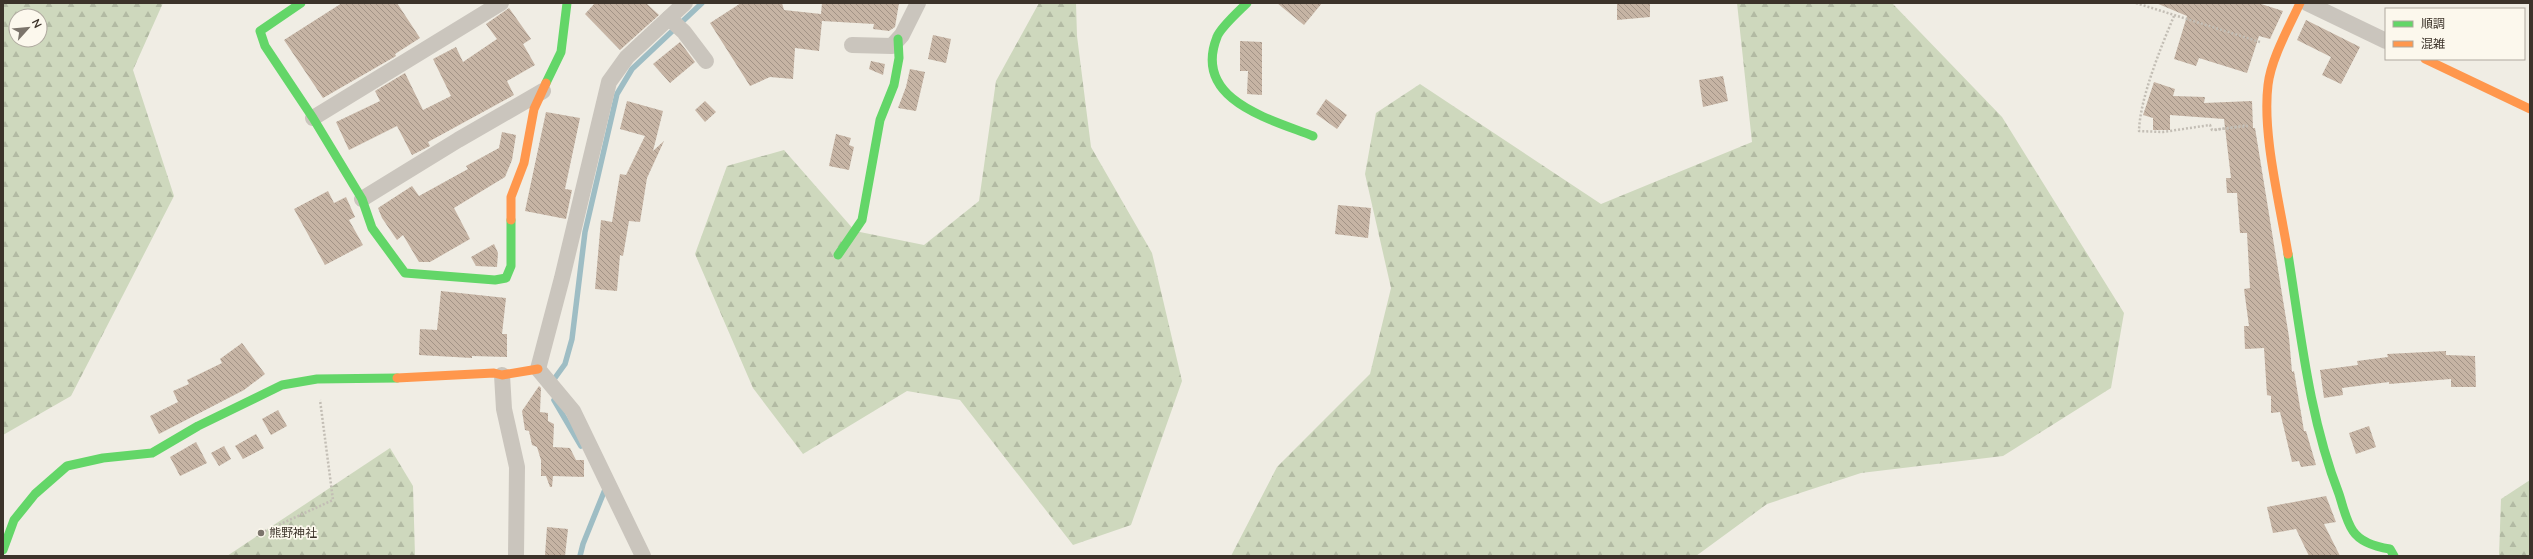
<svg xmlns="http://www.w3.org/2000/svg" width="2533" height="559" font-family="Mulish,'Noto Sans JP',sans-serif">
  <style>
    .forest { fill: url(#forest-firs); fill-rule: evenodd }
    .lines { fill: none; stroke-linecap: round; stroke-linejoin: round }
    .stream { stroke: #9ebdc4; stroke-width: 5.5 }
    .building { fill: url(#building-back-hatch) }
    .path { stroke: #c3beb5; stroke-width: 2.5; stroke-dasharray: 2 2; stroke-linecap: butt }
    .street { stroke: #cac5bd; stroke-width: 16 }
    .fast { stroke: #63d668; stroke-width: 9 }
    .slow { stroke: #ff974d; stroke-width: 9 }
    .poi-dot { fill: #7b746b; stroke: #fcf8ed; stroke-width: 1.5 }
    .labels { text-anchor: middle; stroke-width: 3.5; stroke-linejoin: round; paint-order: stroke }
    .poi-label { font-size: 12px; fill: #3c332a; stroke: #fcf8ed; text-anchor: start }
  </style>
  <defs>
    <pattern id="forest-firs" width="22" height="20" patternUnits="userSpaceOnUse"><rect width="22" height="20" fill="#ced8bd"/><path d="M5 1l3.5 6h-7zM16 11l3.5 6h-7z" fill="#b2baa3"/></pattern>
    <pattern id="building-back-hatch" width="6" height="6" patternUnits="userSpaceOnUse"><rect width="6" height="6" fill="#c6b4a4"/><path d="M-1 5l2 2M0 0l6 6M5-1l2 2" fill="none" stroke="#a29386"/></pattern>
  </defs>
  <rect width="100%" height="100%" fill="#f0ede4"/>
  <g class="forest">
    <path d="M 3,3 L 163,3 L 133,70 L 174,196 L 71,396 L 3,435 ZM 16,16 L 40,16 L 40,40 L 16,40 Z"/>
    <path d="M 1039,3 L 1076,3 L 1077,36 L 1091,147 L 1152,253 L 1182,381 L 1131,525 L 1073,545 L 960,400 L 907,391 L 803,454 L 753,388 L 695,254 L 727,166 L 784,150 L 855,231 L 924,245 L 979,201 L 996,81 Z"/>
    <path d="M 1737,3 L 1892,3 L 2002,117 L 2124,313 L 2111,388 L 2003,456 L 1861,473 L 1767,504 L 1696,556 L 1231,556 L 1277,467 L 1370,374 L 1391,288 L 1365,174 L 1376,113 L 1420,84 L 1601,204 L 1752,142 Z"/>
    <path d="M 390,448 L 413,486 L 415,556 L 227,556 Z"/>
    <path d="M 2530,480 L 2530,556 L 2499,556 L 2501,499 Z"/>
  </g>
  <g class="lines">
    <g class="stream">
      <path d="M 552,382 L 565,364 L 572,339 L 585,232 L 617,94 L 632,69 L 702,3"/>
      <path d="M 554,400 L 581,446"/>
      <path d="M 580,556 L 583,544 L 606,487"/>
    </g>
  </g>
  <g class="building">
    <path d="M 342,3 L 397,3 L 420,38 L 395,54 L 396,56 L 323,98 L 284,40 Z"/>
    <path d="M 595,3 L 646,3 L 659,15 L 620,50 L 585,14 Z"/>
    <path d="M 741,3 L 782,3 L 784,10 L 821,14 L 822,3 L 899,3 L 895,27 L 889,31 L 873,29 L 874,24 L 822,21 L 819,51 L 795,48 L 793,79 L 770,77 L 750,86 L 710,23 Z"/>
    <path d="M 1277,3 L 1322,3 L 1304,25 Z"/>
    <path d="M 1617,3 L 1650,3 L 1650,17 L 1617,20 Z"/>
    <path d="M 2156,3 L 2258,3 L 2283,11 L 2270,39 L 2259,36 L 2247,73 L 2199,58 L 2196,66 L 2174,59 L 2187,16 Z"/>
    <path d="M 509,8 L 531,39 L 523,44 L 535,65 L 507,81 L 514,95 L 428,142 L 430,146 L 412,155 L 397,126 L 349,150 L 336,122 L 380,101 L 375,91 L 405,73 L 423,110 L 451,96 L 433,59 L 456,47 L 463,62 L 497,39 L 486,24 Z"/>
    <path d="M 2306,20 L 2360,47 L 2341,84 L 2322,75 L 2331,57 L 2297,40 Z"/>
    <path d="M 933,35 L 951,39 L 946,63 L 928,59 Z"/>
    <path d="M 1240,41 L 1262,42 L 1262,95 L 1247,94 L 1248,71 L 1240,71 Z"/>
    <path d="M 680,42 L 695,62 L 670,83 L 653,64 Z"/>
    <path d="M 871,61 L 885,64 L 883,75 L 869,69 Z"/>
    <path d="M 910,69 L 925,72 L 916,111 L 898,108 L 906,87 Z"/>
    <path d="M 1723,76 L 1728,101 L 1703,107 L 1699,80 Z"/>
    <path d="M 2154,82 L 2175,89 L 2173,96 L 2205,97 L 2204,103 L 2252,101 L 2253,128 L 2255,128 L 2289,337 L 2292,372 L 2294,371 L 2304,431 L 2306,431 L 2316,465 L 2301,467 L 2299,461 L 2292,462 L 2280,412 L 2271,413 L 2271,396 L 2267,395 L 2264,348 L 2245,349 L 2244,326 L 2249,326 L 2244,289 L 2250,288 L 2247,233 L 2240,233 L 2237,193 L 2227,193 L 2226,178 L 2231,178 L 2224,119 L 2170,115 L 2170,130 L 2153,130 L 2153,118 L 2143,115 Z"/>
    <path d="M 1326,99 L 1347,115 L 1337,129 L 1316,114 Z"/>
    <path d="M 627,101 L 663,111 L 653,151 L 664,141 L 647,178 L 640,222 L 629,221 L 623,256 L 620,255 L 617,291 L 595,289 L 601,220 L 612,222 L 620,174 L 626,175 L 645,136 L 620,129 Z"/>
    <path d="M 705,101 L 716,112 L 705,122 L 695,110 Z"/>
    <path d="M 546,112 L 580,118 L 565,189 L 572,190 L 566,219 L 525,211 Z"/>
    <path d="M 502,132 L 516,135 L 512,160 L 505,177 L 454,208 L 470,239 L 430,262 L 419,262 L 403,235 L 397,240 L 382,218 L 378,208 L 412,186 L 419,196 L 468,169 L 466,166 L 499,148 Z"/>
    <path d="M 836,134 L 851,138 L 849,145 L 854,147 L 849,170 L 829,166 Z"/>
    <path d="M 328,191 L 334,203 L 346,197 L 355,217 L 349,220 L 363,245 L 325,265 L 294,209 Z"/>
    <path d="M 1338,205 L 1371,208 L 1368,238 L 1335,234 Z"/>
    <path d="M 494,244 L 498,253 L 497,267 L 476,266 L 471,257 Z"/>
    <path d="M 441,291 L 506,298 L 502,334 L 507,334 L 507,357 L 472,356 L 472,358 L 419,355 L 420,329 L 437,330 Z"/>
    <path d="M 242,343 L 265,374 L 244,390 L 159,434 L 150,416 L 178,402 L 173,391 L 189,384 L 187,380 L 222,363 L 220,359 Z"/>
    <path d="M 2446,351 L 2446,355 L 2475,356 L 2476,387 L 2451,387 L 2451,379 L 2389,384 L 2389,382 L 2342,388 L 2343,395 L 2324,398 L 2320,370 L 2358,365 L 2357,361 L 2388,357 L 2387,354 Z"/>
    <path d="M 539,386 L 541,388 L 540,412 L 548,413 L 548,421 L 554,424 L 553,447 L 570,448 L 576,460 L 584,460 L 584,477 L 553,476 L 552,487 L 550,487 L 546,476 L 541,476 L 541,460 L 537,447 L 532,445 L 529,431 L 525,430 L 522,411 Z"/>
    <path d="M 278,410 L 287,426 L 271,435 L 262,419 Z"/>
    <path d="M 2369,426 L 2376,447 L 2356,454 L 2349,433 Z"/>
    <path d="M 256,434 L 264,448 L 243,459 L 235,446 Z"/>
    <path d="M 196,442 L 207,463 L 180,476 L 170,457 Z"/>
    <path d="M 224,446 L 231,459 L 219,466 L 211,453 Z"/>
    <path d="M 2326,496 L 2336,522 L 2324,524 L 2340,556 L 2309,556 L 2296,529 L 2273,533 L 2267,507 Z"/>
    <path d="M 547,527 L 568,529 L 565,556 L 545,555 Z"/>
  </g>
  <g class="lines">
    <g class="path">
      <path d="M 2136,3 L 2260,42"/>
      <path d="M 2174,16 C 2161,47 2140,98 2139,131 L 2163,132 L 2210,125 L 2212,130 L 2248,126"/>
      <path d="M 2215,130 L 2247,125"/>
      <path d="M 261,533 L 333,500 L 320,400"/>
    </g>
    <g class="street">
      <path d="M 2307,3 L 2386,41"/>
      <path d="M 669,18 L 684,32 L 706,61"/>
      <path d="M 852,45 L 892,46 L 902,35 L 918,3"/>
      <path d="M 313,118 L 501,3"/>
      <path d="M 362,199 L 458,140 L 543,91"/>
      <path d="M 502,375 L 504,409 L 517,467 L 516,556"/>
      <path d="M 643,556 L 573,411 L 538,369 L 562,278 L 609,82 L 627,57 L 685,3"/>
    </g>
    <g class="fast">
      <path d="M 301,3 L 260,31 L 265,46 L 313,118 L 362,199 L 372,228 L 405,273 L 495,280 L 506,278 L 511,266 L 511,220"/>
      <path d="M 1247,3 C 1239,11 1220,28 1217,37 C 1192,100 1270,119 1313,136"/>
      <path d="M 546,83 L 561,52 L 567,3"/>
      <path d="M 2288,254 C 2301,335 2309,417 2339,494 C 2343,506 2346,521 2353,531 C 2361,543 2377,547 2390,549 L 2394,556"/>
      <path d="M 838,255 L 862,220 L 880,120 L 894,85 L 899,58 L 898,39"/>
      <path d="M 3,550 L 14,520 L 35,494 L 67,466 L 103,458 L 152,453 L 198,426 L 282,385 L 317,379 L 397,378"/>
    </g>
    <g class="slow">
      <path d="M 2425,59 L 2530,109"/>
      <path d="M 511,220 L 511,197 L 524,163 L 534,109 L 546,83"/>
      <path d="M 2288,254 C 2280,204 2262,134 2268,85 C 2271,59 2289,27 2300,3"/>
      <path d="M 397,378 L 494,373 L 502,375 L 538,369"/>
    </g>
  </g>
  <circle class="poi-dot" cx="261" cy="533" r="4"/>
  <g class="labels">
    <g class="poi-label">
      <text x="269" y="537">熊野神社</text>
    </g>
  </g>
  <rect width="2533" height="559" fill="none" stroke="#3c332a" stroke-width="8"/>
  <rect x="2385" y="8" width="140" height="52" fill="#fcf8ed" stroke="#afa99f"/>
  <rect x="2393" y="21" width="20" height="6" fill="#63d668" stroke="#afa99f"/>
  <text x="2421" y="28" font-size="12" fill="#3c332a">順調</text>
  <rect x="2393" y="41" width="20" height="6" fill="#ff974d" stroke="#afa99f"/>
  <text x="2421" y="48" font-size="12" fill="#3c332a">混雑</text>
  <g transform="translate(28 28) rotate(63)"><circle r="19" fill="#fcf8ed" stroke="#afa99f"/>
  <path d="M0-3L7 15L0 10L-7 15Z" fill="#7b746b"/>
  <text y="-6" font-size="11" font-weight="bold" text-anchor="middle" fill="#3c332a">N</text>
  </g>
</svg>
